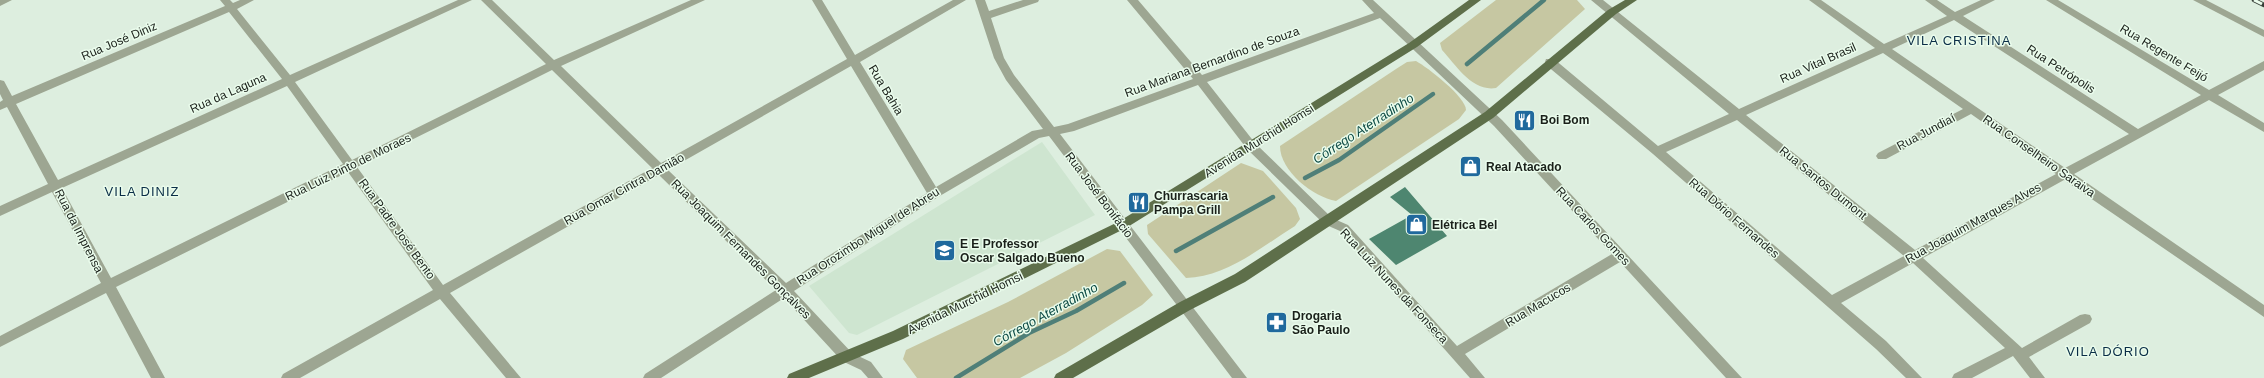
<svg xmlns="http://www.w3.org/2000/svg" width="2264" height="378" font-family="Helvetica,sans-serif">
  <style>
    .built { fill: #cee5d0 }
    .green { fill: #c6c7a2 }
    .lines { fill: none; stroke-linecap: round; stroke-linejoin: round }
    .stream { stroke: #4f7f78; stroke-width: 4.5 }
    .building { fill: #4e8670 }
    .minor { fill: #9da692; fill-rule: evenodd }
    .major { fill: #5e6f4a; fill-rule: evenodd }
    .rail-casing { stroke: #373f38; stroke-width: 4.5 }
    .rail { stroke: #eafcec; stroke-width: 3; stroke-dasharray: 9; stroke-linecap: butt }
    .labels { text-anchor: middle; stroke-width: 3; stroke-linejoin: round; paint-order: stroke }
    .street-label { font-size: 12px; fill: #1a201a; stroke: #eafcec }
    .poi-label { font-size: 12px; font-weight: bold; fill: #1a201a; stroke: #eafcec; text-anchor: start }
    .neighbourhood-label { font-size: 13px; letter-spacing: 1px; fill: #0a2d46; stroke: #eafcec }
    .water-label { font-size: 13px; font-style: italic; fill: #0d4a44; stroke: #eafcec }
  </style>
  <rect width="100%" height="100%" fill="#ddeedf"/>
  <path class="built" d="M 1042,142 L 1095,215 L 857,335 L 849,333 L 809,286 Z"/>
  <g class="green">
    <path d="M 1496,0 L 1577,0 L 1585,9 L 1496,88 C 1472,92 1456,65 1442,50 L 1440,43 Z"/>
    <path d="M 1416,61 C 1427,67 1466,97 1466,110 L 1459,119 L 1336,201 C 1313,197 1280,171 1280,146 L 1396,69 L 1407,62 Z"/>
    <path d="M 1241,163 L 1263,171 L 1296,208 L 1300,219 L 1295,226 C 1261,247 1227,277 1186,278 L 1148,234 L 1147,225 Z"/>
    <path d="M 1107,249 L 1120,251 L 1153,295 L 1142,305 L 1066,353 L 1020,378 L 917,378 L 903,359 L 906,350 L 1008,302 Z"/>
  </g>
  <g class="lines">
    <g class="stream">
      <path d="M 1467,64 L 1544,0"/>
      <path d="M 1305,178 L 1339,160 L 1433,94"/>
      <path d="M 1176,251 L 1273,197"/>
      <path d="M 956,378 L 1029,333 L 1076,311 L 1124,283"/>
    </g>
  </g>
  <path class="building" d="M 1405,187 L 1447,236 L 1396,265 L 1369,239 L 1412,215 L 1390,197 Z"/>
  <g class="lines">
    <g class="minor">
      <path d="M 0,0 L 12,0 L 0,6 Z"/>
      <path d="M 220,0 L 230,0 L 233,3 L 240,0 L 254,0 L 237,9 L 290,75 L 458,0 L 472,0 L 295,82 L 352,160 L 546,64 L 481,0 L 492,0 L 554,60 L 691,0 L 705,0 L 561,66 L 661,163 L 847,59 L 812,0 L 822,0 L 855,55 L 953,0 L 966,0 L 860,62 L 936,187 L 1032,131 L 1043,129 L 1006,80 L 994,58 L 975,0 L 985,0 L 989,11 L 1023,0 L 1039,0 L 1038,2 L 991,18 L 1004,58 L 1014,75 L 1054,127 L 1068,124 L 1193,79 L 1127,0 L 1138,0 L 1202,75 L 1374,13 L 1362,0 L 1373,0 L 1502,120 L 1742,378 L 1726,378 L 1620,262 L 1465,354 L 1485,378 L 1470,378 L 1340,231 L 1324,224 L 1247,149 L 1198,85 L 1074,131 L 1060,134 L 1247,378 L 1232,378 L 1049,136 L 1039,138 L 938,197 L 794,291 L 852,353 L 871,362 L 883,378 L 868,378 L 861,370 L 842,361 L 784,298 L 661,378 L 643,378 L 645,374 L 776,290 L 659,175 L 450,293 L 521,378 L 506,378 L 440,299 L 300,378 L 281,378 L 283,374 L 433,290 L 348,172 L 116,287 L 165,378 L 151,378 L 106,293 L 0,347 L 0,336 L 101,283 L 52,192 L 0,216 L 0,206 L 48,184 L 7,107 L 0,110 L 0,102 L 3,100 L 0,94 L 0,80 L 4,81 L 12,96 L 225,6 ZM 229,12 L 282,79 L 58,180 L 16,104 ZM 1380,18 L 1494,126 L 1612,254 L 1457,346 L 1348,225 L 1332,218 L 1255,143 L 1207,82 ZM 851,66 L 927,193 L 786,283 L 668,170 ZM 552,70 L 652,168 L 443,285 L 357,167 ZM 287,86 L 343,164 L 111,278 L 62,188 Z"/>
      <path d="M 1591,0 L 1603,0 L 1739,109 L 1875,48 L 1809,0 L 1821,0 L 1884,44 L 1947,16 L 1925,0 L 1937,0 L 1955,12 L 1981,0 L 1995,0 L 1963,16 L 2138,129 L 2201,95 L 2046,0 L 2058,0 L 2209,90 L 2264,61 L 2264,70 L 2218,95 L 2264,123 L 2264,132 L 2209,100 L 2074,174 L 2264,305 L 2264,317 L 2064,180 L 1923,258 L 2022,348 L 2080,315 L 2085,314 L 2090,315 L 2092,319 L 2090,323 L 2029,357 L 2045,378 L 2030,378 L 2013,356 L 1972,378 L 1952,378 L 1954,374 L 2005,348 L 1913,263 L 1841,303 L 1886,341 L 1922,378 L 1906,378 L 1876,349 L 1653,154 L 1546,65 L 1545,62 L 1546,59 L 1554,59 L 1658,146 L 1729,114 ZM 1954,20 L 2129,134 L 2065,168 L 1892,49 ZM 1883,53 L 1963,109 L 1878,153 L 1876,156 L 1878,159 L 1886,159 L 1971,114 L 2056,174 L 1915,250 L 1746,115 ZM 1737,120 L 1904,256 L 1832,295 L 1666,152 Z"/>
      <path d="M 2193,0 L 2206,0 L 2264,30 L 2264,37 Z"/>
    </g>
    <g class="major">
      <path d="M 1469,0 L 1481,0 L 1417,47 L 1126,228 L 903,339 L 809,378 L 787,378 L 789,374 L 893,331 L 1118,222 L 1409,43 Z"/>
      <path d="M 1625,0 L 1637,0 L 1616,14 L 1493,118 L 1245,282 L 1190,310 L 1073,378 L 1054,378 L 1056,374 L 1180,302 L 1235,274 L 1485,112 L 1608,10 Z"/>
    </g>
    <defs>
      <path id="rail" d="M 2254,0 L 2264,5"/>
    </defs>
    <use href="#rail" class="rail-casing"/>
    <use href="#rail" class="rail"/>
  </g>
  <defs>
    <symbol id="restaurant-square" viewBox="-11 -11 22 22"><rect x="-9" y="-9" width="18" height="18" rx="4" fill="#20699d" stroke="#eafcec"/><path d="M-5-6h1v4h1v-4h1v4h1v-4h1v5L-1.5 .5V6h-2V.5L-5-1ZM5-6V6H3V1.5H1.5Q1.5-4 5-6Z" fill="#fff"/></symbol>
    <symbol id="shop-square" viewBox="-11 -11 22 22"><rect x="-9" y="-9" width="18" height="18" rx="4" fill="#20699d" stroke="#eafcec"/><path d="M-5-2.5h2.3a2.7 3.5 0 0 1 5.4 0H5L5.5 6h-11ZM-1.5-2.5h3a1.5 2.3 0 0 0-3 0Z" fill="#fff"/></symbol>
    <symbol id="school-square" viewBox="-11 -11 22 22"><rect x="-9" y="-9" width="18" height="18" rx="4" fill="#20699d" stroke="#eafcec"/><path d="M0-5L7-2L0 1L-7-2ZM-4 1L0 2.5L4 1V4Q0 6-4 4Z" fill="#fff"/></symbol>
    <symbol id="pharmacy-square" viewBox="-11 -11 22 22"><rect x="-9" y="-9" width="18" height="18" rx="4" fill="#20699d" stroke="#eafcec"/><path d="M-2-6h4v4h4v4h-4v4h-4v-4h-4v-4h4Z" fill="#fff"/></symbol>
  </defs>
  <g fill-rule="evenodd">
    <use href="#restaurant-square" x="1512" y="108" width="25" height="25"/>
    <use href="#shop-square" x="1458" y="154" width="25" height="25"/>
    <use href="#restaurant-square" x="1126" y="190" width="25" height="25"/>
    <use href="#shop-square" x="1404" y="212" width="25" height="25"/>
    <use href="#school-square" x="932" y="238" width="25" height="25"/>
    <use href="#pharmacy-square" x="1264" y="310" width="25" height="25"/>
  </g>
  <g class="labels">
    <g class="street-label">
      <text transform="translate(119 41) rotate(-23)" y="4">Rua José Diniz</text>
      <text transform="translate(2164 53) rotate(31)" y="4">Rua Regente Feijó</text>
      <text transform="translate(1212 62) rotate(-20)" y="4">Rua Mariana Bernardino de Souza</text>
      <text transform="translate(1818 63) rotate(-24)" y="4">Rua Vital Brasil</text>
      <text transform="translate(2061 69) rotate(33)" y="4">Rua Petrópolis</text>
      <text transform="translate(886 90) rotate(59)" y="4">Rua Bahia</text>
      <text transform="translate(228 93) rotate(-24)" y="4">Rua da Laguna</text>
      <text transform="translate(1926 132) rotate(-28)" y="4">Rua Jundiaí</text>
      <text transform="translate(1259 141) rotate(-32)" y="4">Avenida Murchid Homsi</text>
      <text transform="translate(2039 156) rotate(35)" y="4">Rua Conselheiro Saraiva</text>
      <text transform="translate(348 167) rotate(-26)" y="4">Rua Luiz Pinto de Moraes</text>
      <text transform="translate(1823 183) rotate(39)" y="4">Rua Santos Dumont</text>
      <text transform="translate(624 189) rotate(-29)" y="4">Rua Omar Cintra Damião</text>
      <text transform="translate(1099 195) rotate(53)" y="4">Rua José Bonifácio</text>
      <text transform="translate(1734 218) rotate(41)" y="4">Rua Dório Fernandes</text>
      <text transform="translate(1973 223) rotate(-29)" y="4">Rua Joaquim Marques Alves</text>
      <text transform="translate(1593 226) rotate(47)" y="4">Rua Carlos Gomes</text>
      <text transform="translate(397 229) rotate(54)" y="4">Rua Padre José Bento</text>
      <text transform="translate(79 231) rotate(63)" y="4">Rua da Imprensa</text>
      <text transform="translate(868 236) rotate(-33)" y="4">Rua Orozimbo Miguel de Abreu</text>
      <text transform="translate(741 249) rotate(45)" y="4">Rua Joaquim Fernandes Gonçalves</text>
      <text transform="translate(1394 286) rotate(47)" y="4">Rua Luiz Nunes da Fonseca</text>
      <text transform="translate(965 303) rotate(-26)" y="4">Avenida Murchid Homsi</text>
      <text transform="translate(1538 305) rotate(-31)" y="4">Rua Macucos</text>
    </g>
    <g class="poi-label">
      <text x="1540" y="124">Boi Bom</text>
      <text x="1486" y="171">Real Atacado</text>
      <text x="1154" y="200">Churrascaria<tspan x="1154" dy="14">Pampa Grill</tspan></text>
      <text x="1432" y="229">Elétrica Bel</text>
      <text x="960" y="248">E E Professor<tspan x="960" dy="14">Oscar Salgado Bueno</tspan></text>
      <text x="1292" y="320">Drogaria<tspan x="1292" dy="14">São Paulo</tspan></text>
    </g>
    <g class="neighbourhood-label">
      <text x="1959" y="45">VILA CRISTINA</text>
      <text x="142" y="196">VILA DINIZ</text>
      <text x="2108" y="356">VILA DÓRIO</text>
    </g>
    <g class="water-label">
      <text transform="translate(1363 128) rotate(-33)" y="5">Córrego Aterradinho</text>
      <text transform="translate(1045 314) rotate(-29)" y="5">Córrego Aterradinho</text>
    </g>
  </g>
</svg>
